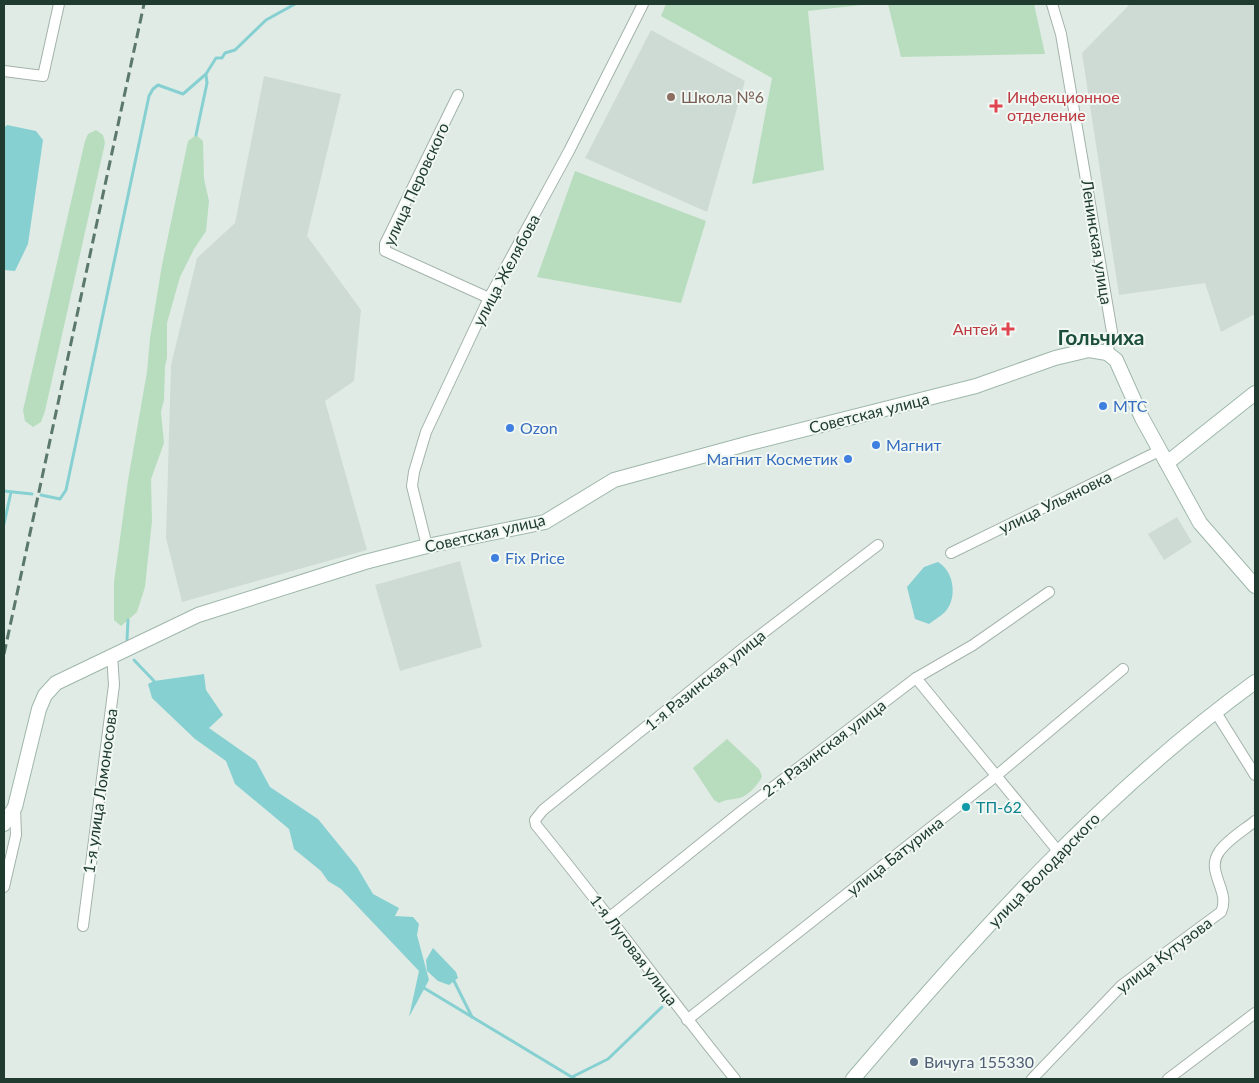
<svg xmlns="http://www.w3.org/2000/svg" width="1259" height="1083" font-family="Lato,sans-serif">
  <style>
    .built { fill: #cedbd4 }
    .green { fill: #b8ddbe }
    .water { fill: #87d0d2 }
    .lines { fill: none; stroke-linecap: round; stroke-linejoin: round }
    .stream { stroke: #87d0d2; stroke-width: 3 }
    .street-casing { stroke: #a3b3ab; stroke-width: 12 }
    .secondary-casing { stroke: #9eb7ab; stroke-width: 16 }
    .street { stroke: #fff; stroke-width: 10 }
    .secondary { stroke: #fff; stroke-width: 14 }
    .rail { stroke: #5b786c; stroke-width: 3; stroke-dasharray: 10 5; stroke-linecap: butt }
    .education-dot { fill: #8d6e63; stroke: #f1f8f3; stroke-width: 2 }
    .health-dot { fill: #e0444e; stroke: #f1f8f3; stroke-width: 2 }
    .shop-dot { fill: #3f7fe0; stroke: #f1f8f3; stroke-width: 2 }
    .culture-dot { fill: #0f9aa8; stroke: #f1f8f3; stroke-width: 2 }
    .service-dot { fill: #5c6f8a; stroke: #f1f8f3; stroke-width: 2 }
    .labels { text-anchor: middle; stroke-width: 4; stroke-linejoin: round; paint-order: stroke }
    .education-label { font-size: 16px; fill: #785e54; stroke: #f1f8f3; text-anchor: start }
    .health-label { font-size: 16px; fill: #be3a42; stroke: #f1f8f3; text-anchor: start }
    .street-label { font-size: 16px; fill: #203c31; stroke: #f1f8f3 }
    .shop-label { font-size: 16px; fill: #366cbe; stroke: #f1f8f3; text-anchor: start }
    .culture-label { font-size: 16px; fill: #0d838f; stroke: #f1f8f3; text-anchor: start }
    .service-label { font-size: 16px; fill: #4e5e75; stroke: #f1f8f3; text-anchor: start }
    .district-label { font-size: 21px; font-weight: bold; fill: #1c4e3c; stroke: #f1f8f3 }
  </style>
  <rect width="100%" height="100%" fill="#e0ebe5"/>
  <g class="built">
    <path d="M 1130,4 L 1255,4 L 1255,314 L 1221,332 L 1205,283 L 1119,295 L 1082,53 Z"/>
    <path d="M 651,30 L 745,81 L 707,212 L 585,158 Z"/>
    <path d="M 264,76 L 341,94 L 307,236 L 361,310 L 354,381 L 325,401 L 367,550 L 182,602 L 166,538 L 171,365 L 197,258 L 235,223 Z"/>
    <path d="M 1177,517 L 1192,542 L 1164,560 L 1148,534 Z"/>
    <path d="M 460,561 L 482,647 L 400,671 L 375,585 Z"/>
  </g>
  <g class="green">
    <path d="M 666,4 L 870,4 L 808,11 L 824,170 L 752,184 L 772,78 L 661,16 Z"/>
    <path d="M 888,4 L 1034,4 L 1045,54 L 901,57 Z"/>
    <path d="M 96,130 L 103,135 L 105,143 L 45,411 L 41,422 L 33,427 L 25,421 L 23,410 L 85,141 L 88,134 Z"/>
    <path d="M 196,135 L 203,141 L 204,179 L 209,201 L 206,231 L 194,249 L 180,277 L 167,323 L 167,358 L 165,366 L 164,400 L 161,412 L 164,443 L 151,479 L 152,521 L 145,587 L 137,612 L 121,626 L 114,620 L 114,582 L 128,480 L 147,372 L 150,338 L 162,265 L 188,141 Z"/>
    <path d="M 575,171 L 706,221 L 681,303 L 537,277 Z"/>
    <path d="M 727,739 L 759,769 L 762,776 C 760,783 747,797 739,798 C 731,800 727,799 719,803 L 714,800 L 693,768 Z"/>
  </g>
  <g class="water">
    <path d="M 7,125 L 36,131 L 43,140 L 28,244 L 15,271 L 4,270 L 4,128 Z"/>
    <path d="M 938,562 C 954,571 958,598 945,612 C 941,616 934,620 929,624 L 915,619 L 907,587 L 924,567 Z"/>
    <path d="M 204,674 L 206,690 L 223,715 L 209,728 L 256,761 L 270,787 L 318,819 L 357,867 L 373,894 L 399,908 L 395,916 L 413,917 L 419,924 L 417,935 L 429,980 L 409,1017 L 419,971 L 341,889 L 328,881 L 321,871 L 294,849 L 289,829 L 235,784 L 226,761 L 195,739 L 152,698 L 148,684 L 154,681 Z"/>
    <path d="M 433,948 L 456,972 L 458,978 L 449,985 L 438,981 L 427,971 L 426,960 Z"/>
  </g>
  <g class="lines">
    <g class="stream">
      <path d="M 196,135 L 207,83 L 206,75"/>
      <path d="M 4,491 L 32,494"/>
      <path d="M 41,495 L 60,499 L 66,490 L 149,96 L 153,89 L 158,85 L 183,94 L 206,74 L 216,58 L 222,58 L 225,53 L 235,50 L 266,20 L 295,4"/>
      <path d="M 4,524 L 11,492"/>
      <path d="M 127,640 L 128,620"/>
      <path d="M 134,660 L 154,681"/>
      <path d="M 454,981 L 472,1017"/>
      <path d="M 424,988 L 575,1079"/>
      <path d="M 572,1077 L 608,1059 L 662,1007"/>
    </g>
    <defs>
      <g id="street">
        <path d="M 1052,4 L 1061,34 L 1112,332 L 1107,353"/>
        <path d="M 4,71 L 43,76 L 59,4"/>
        <path d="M 458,95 L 385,244 L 385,251 L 489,298"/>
        <path d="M 427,546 L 412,486 L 414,472 L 426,432 L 489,298 L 569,151 L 643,4"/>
        <path d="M 951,553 L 1159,451"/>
        <path d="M 916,678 L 1058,851"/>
        <path d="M 1215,711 L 1255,775"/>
        <path d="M 4,887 L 16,835 L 15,807"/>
        <path d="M 610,917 L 743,810 L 916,678 L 973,645 L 1049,592"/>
        <path d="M 83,926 L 114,685 L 112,655"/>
        <path d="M 687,1020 L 996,776 L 1123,669"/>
        <path d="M 735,1079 C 667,995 604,908 536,825 L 535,820 L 543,810 L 746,646 L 878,545"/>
        <path d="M 1032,1079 L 1122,985 L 1221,912 C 1231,891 1205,872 1219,852 C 1227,840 1244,830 1255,821"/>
        <path d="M 1168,1079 L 1255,1013"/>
      </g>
      <g id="secondary">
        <path d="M 1167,463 L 1255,393"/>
        <path d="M 4,824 L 15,807 L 39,709 L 45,695 L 56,683 L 198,615 L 365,562 L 427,546 L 545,522 L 614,480 L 750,443 L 976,386 L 1055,358 L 1089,350 L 1107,353 L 1116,360 L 1142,418 L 1200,523 L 1255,586"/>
        <path d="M 853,1079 C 975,936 1102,793 1255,682"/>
      </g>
    </defs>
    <use href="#street" class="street-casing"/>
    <use href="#secondary" class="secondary-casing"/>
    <use href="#street" class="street"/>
    <use href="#secondary" class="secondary"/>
    <path class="rail" d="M 4,654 L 144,4"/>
  </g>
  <circle class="education-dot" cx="671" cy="97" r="5"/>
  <g class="health-dot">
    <path d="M993.5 98.5h5v5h5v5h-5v5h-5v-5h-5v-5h5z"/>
    <path d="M1005.5 321.5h5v5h5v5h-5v5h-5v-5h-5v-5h5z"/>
  </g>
  <g class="shop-dot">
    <circle cx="1103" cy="406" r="5"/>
    <circle cx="510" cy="428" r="5"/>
    <circle cx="876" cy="445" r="5"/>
    <circle cx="848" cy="459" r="5"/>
    <circle cx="495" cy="558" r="5"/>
  </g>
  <circle class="culture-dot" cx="966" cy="807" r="5"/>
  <circle class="service-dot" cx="914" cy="1062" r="5"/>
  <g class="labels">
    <g class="education-label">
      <text x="681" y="103">Школа №6</text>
    </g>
    <g class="health-label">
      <text x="1007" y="103">Инфекционное<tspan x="1007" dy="18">отделение</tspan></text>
      <text x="998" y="335" text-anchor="end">Антей</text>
    </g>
    <g class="street-label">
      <text transform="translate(416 184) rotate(-65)" y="6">улица Перовского</text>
      <text transform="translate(1097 242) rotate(81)" y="6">Ленинская улица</text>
      <text transform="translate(506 270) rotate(-62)" y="6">улица Желябова</text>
      <text transform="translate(869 413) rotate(-14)" y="6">Советская улица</text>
      <text transform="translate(1055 502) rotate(-26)" y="6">улица Ульяновка</text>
      <text transform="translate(485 533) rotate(-13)" y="6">Советская улица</text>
      <text transform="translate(705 680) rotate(-39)" y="6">1-я Разинская улица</text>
      <text transform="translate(824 748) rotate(-37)" y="6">2-я Разинская улица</text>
      <text transform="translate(100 791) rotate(-82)" y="6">1-я улица Ломоносова</text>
      <text transform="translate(895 856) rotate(-38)" y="6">улица Батурина</text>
      <text transform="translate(1044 870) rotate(-46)" y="6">улица Володарского</text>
      <text transform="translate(634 950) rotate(53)" y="6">1-я Луговая улица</text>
      <text transform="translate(1164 955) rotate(-37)" y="6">улица Кутузова</text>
    </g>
    <g class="shop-label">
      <text x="1113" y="412">МТС</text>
      <text x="520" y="434">Ozon</text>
      <text x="886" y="451">Магнит</text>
      <text x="838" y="465" text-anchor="end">Магнит Косметик</text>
      <text x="505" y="564">Fix Price</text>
    </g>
    <g class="culture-label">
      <text x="976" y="813">ТП-62</text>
    </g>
    <g class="service-label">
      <text x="924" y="1068">Вичуга 155330</text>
    </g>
    <g class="district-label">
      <text x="1101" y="345">Гольчиха</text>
    </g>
  </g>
  <rect width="1259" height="1083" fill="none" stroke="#203c31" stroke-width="10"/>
</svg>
